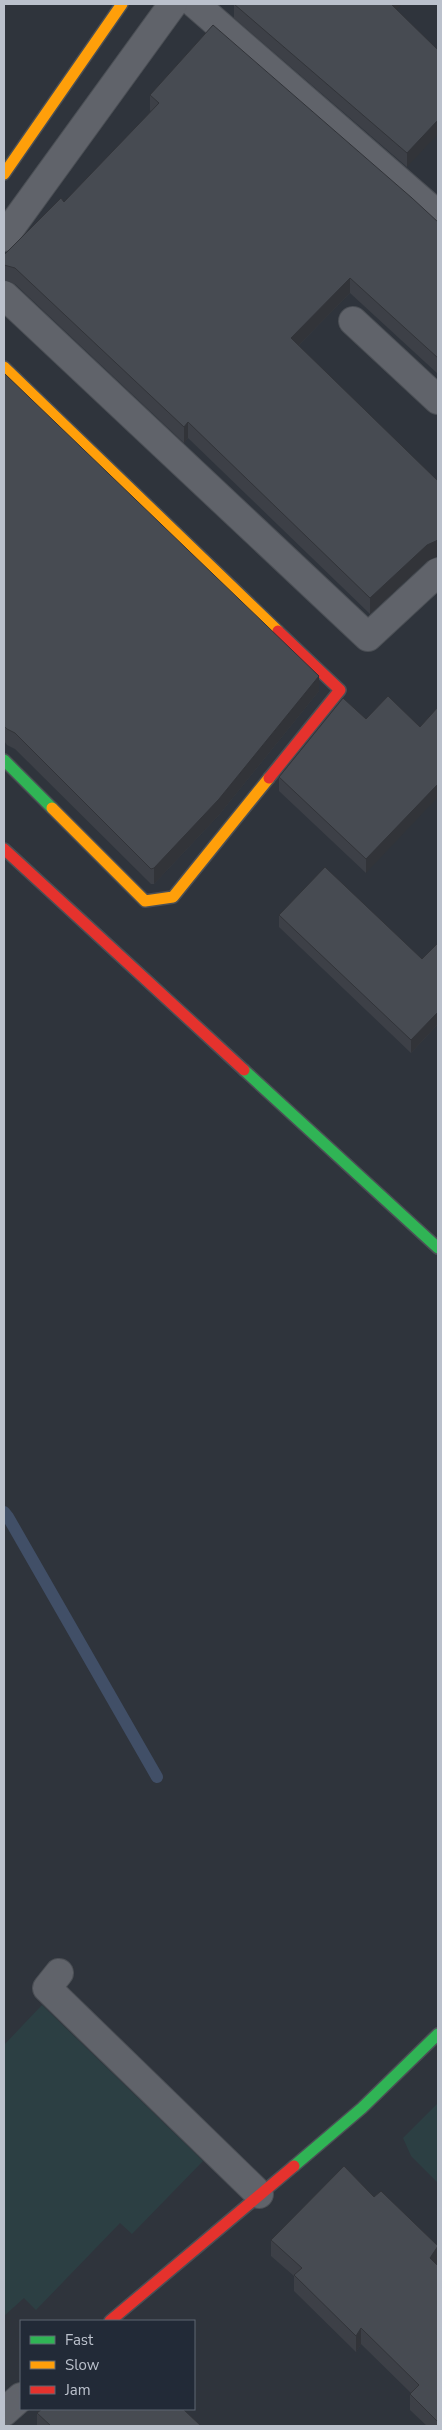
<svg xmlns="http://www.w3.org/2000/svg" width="442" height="2430" font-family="'Nunito Sans',sans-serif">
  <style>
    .green { fill: #2c3f43 }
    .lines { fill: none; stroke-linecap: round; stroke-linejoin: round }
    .stream { stroke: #414f67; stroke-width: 12 }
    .street-casing { stroke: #4b4f55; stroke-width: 30 }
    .fast-casing { stroke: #4b4f55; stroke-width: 14 }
    .slow-casing { stroke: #4b4f55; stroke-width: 14 }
    .jam-casing { stroke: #4b4f55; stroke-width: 14 }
    .street { stroke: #60636a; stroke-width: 28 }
    .fast { stroke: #30b455; stroke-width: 11 }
    .slow { stroke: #ff9f0a; stroke-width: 11 }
    .jam { stroke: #e5322d; stroke-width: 11 }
    .wall { fill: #3d4047 }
    .shaded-wall { fill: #323439 }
    .building { fill: #474b52; stroke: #323439 }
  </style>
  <rect width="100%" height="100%" fill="#2f343c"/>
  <g class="green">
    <path d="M 42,2005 L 203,2161 L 132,2234 L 120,2223 L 36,2310 L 24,2298 L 4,2316 L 4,2045 Z"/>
    <path d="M 438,2103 L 438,2183 L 411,2156 L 403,2138 Z"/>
  </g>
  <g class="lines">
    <path class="stream" d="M 4,1512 L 8,1517 L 157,1777"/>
    <defs>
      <g id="street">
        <path d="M 195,4 L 438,215"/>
        <path d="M 4,237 L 173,4"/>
        <path d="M 4,295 L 368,637 L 438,572"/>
        <path d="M 353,321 L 438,400"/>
        <path d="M 59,1973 L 47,1988 L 259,2194"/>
        <path d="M 4,2412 L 21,2397"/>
      </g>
      <g id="fast">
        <path d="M 4,760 L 52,808"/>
        <path d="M 244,1070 L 438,1248"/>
        <path d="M 294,2166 L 362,2108 L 438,2034"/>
      </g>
      <g id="slow">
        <path d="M 4,174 L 122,4"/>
        <path d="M 4,367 L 278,631"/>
        <path d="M 52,808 L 145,901 L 173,897 L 269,778"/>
      </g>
      <g id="jam">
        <path d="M 269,778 L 340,690 L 278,631"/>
        <path d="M 4,849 L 244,1070"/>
        <path d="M 110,2321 L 294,2166"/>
      </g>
    </defs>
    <use href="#street" class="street-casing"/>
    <use href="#fast" class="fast-casing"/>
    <use href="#slow" class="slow-casing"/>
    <use href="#jam" class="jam-casing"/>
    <use href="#street" class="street"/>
    <use href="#fast" class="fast"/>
    <use href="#slow" class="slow"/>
    <use href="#jam" class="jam"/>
  </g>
  <g class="wall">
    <path d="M 234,4 L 438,50 L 407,167 L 234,18 Z"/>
    <path d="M 150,95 L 438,222 L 438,374 L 350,293 L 299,345 L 436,557 L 427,561 L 370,614 L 188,438 L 184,443 L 15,284 L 4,280 L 4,255 L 64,202 L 151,112 L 150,110 Z"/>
    <path d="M 4,373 L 319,691 L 219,815 L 154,884 L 151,884 L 15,749 L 7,745 L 4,741 Z"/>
    <path d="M 388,696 L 366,873 L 279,791 L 279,777 L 366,719 Z"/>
    <path d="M 279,915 L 422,959 L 438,943 L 438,1024 L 411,1053 L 279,927 Z"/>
    <path d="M 374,2197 L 438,2262 L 436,2264 L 438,2266 L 438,2426 L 427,2426 L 410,2410 L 410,2394 L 411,2393 L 361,2344 L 356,2352 L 294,2291 L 294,2276 L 271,2256 L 271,2240 Z"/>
    <path d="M 37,2413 L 201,2426 L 37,2426 Z"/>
  </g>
  <g class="shaded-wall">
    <path d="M 390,4 L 402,4 L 390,17 Z"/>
    <path d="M 438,120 L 438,134 L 407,167 L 407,153 Z"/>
    <path d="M 350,278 L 350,293 L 291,353 L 291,338 Z"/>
    <path d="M 188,422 L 188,438 L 184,443 L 184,427 Z"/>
    <path d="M 438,539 L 438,554 L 436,557 L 427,561 L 370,614 L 370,598 L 427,545 Z"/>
    <path d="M 319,676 L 319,691 L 219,815 L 154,884 L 154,868 Z"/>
    <path d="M 438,784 L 438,797 L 366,873 L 366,859 Z"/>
    <path d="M 438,1012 L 438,1024 L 411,1053 L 411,1040 Z"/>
    <path d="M 438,2246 L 438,2262 L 430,2273 L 430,2258 Z"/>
    <path d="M 361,2328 L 361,2344 L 356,2352 L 356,2336 Z"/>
  </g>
  <g class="building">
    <path d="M 234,4 L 391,4 L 438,50 L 438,120 L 407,153 Z"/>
    <path d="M 213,25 L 412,198 L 438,222 L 438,358 L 350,278 L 291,338 L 438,481 L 438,539 L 436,541 L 427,545 L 370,598 L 188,422 L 184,427 L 15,268 L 4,265 L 4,255 L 61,198 L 64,202 L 159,103 L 150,95 Z"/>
    <path d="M 4,373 L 319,676 L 219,799 L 154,868 L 151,869 L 15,733 L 7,729 L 4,726 Z"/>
    <path d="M 388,696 L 420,727 L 438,707 L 438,784 L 366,859 L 279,777 L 343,698 L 366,719 Z"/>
    <path d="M 325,867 L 422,959 L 438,943 L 438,1012 L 411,1040 L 279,915 Z"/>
    <path d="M 344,2166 L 374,2197 L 381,2191 L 438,2246 L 430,2258 L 438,2266 L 438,2422 L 410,2394 L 419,2385 L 361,2328 L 356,2336 L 294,2275 L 302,2268 L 271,2240 Z"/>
    <path d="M 42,2409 L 183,2409 L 201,2426 L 51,2426 L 37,2413 Z"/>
  </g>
  <rect width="442" height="2430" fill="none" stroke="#bbc1cc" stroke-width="10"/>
  <rect x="20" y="2320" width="175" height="90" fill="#222a37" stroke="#5f6673"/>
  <rect x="30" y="2336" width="25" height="8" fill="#30b455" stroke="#5f6673"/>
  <text x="65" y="2345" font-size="15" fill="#bbc1cc">Fast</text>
  <rect x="30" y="2361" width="25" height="8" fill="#ff9f0a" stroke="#5f6673"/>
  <text x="65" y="2370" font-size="15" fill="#bbc1cc">Slow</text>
  <rect x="30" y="2386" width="25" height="8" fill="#e5322d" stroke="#5f6673"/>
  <text x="65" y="2395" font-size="15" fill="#bbc1cc">Jam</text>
</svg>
